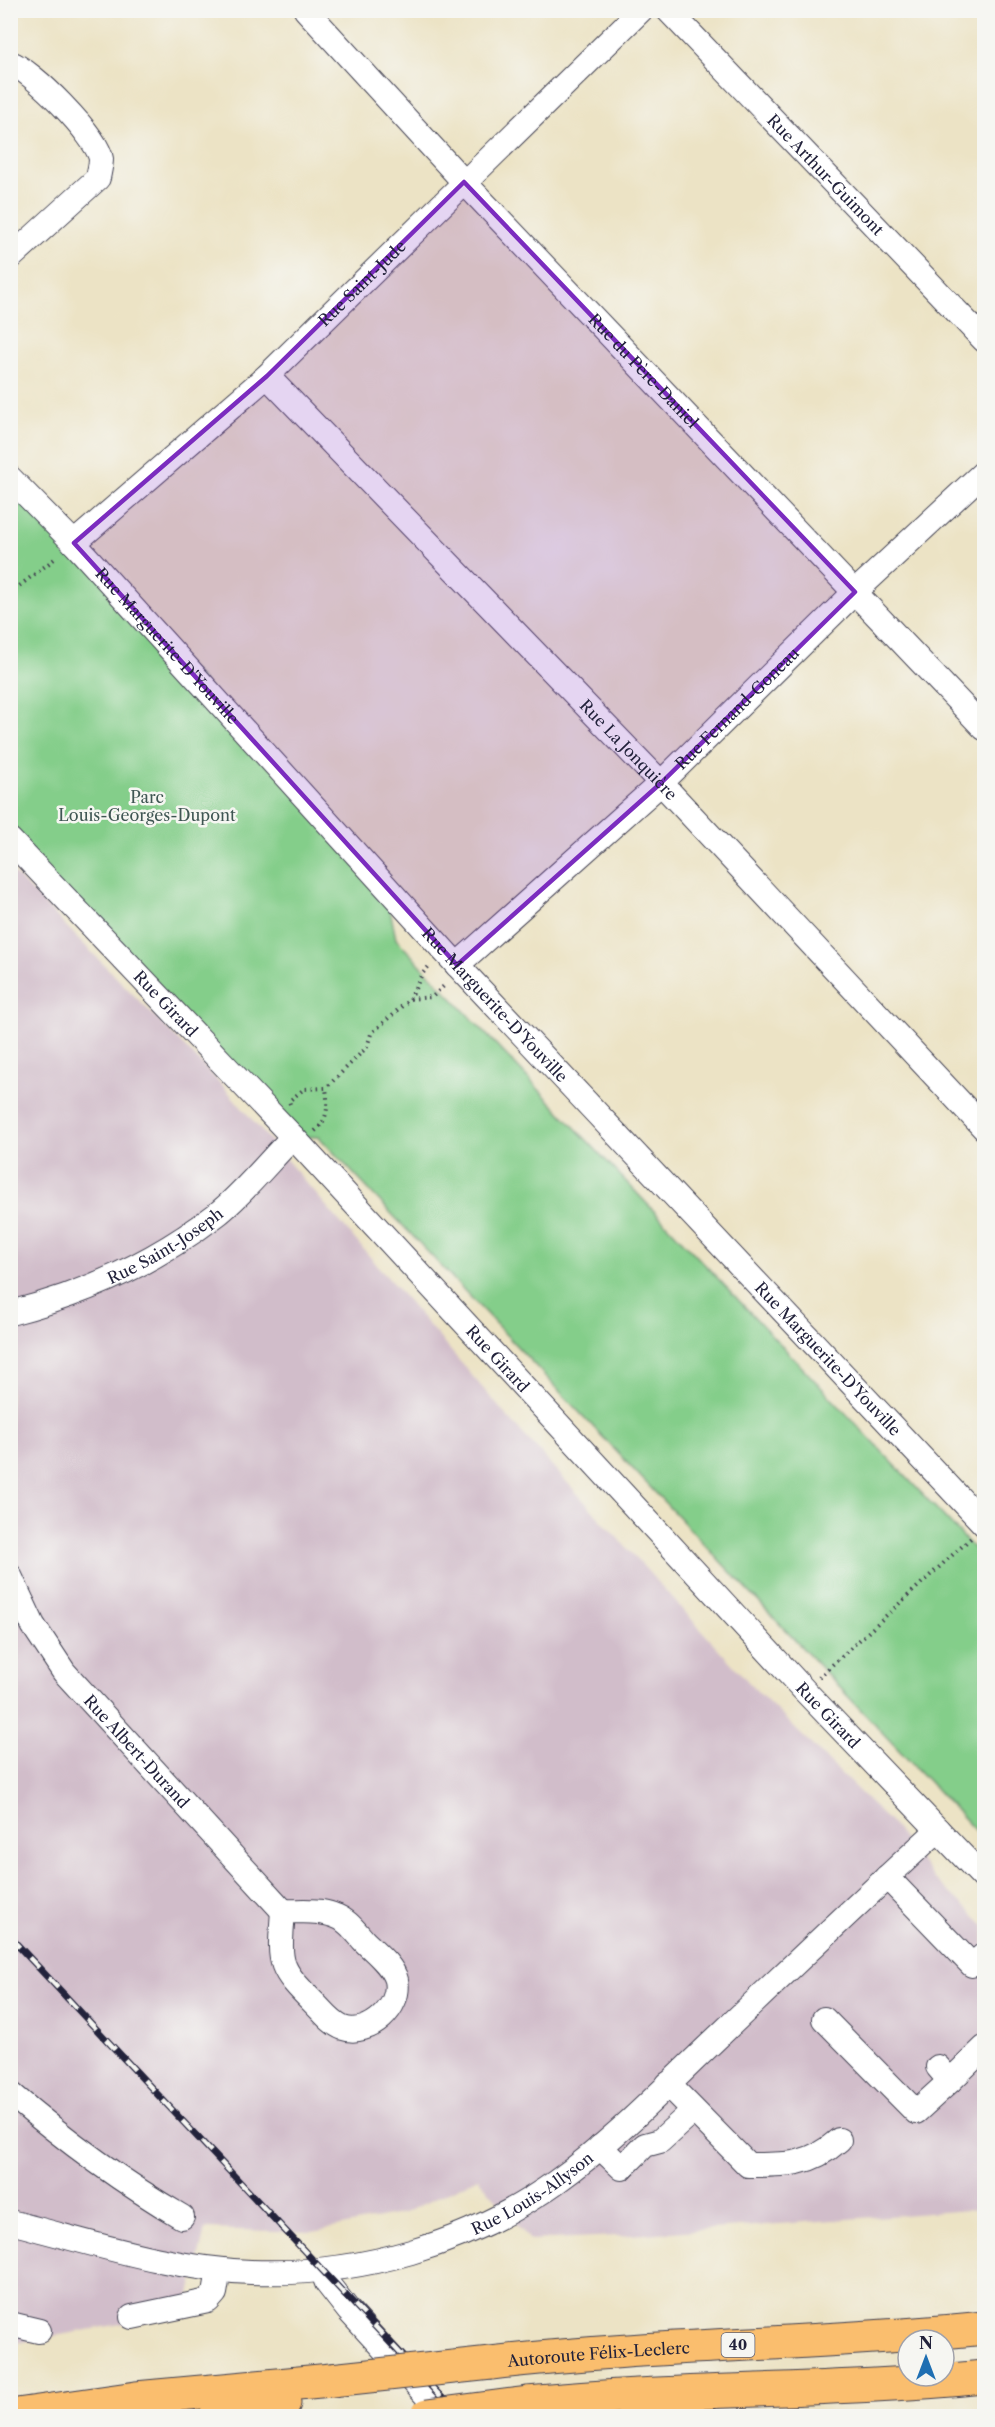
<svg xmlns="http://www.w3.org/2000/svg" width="995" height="2427" font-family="'Libre Caslon Text',serif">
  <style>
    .industrial { fill: #d1bdca }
    .green { fill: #84ce8a; stroke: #537862; stroke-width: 1.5 }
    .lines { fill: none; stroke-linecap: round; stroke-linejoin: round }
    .minor-casing { stroke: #403f50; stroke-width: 26 }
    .highway-casing { stroke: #403f50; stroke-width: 35 }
    .path { stroke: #403f50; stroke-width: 4; stroke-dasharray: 1.5 4.5; stroke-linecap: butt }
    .minor { stroke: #fff; stroke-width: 24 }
    .highway { stroke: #fabe6e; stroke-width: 33 }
    .rail-casing { stroke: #22223b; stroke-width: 7 }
    .rail { stroke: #f6f6f2; stroke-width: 4.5; stroke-dasharray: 14; stroke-linecap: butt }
    .highway-bridge-casing { stroke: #403f50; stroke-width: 35; stroke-linecap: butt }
    .highway-bridge { stroke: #fabe6e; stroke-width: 33 }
    .marked { fill: #7b2cbf; fill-opacity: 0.2; stroke: #7b2cbf; stroke-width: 4.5; stroke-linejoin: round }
    .labels { text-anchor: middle; stroke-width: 5; stroke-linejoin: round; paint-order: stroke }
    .shield { fill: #f6f6f2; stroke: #626272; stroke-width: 1.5 }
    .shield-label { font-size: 15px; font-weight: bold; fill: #22223b }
    .street-label { font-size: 16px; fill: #22223b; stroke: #f6f6f2 }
    .park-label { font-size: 16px; fill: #3f5653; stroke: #f6f6f2 }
  </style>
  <rect width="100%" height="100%" fill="#f6f6f2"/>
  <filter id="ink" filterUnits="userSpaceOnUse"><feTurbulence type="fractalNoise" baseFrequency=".0167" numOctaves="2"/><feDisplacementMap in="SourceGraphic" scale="12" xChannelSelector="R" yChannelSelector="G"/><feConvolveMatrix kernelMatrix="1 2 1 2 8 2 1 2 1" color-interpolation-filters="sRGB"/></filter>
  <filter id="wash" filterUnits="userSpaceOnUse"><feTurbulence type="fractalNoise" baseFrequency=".008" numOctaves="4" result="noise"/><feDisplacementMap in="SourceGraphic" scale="24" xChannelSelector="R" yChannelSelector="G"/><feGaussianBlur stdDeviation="1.35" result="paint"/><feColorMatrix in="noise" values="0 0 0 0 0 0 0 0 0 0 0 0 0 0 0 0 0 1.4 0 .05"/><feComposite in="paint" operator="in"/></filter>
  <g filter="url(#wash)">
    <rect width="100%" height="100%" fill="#ece3c5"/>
    <path class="industrial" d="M 10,869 L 224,1087 L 505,1414 L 754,1688 L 890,1822 L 934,1878 L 984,1925 L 984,2209 L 617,2236 L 530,2240 L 478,2178 L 404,2213 L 313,2232 L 205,2229 L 186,2312 L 11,2344 Z"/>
    <path class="green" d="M 10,477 L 382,871 L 396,939 L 984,1559 L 984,1840 L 319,1137 L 293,1137 L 11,849 Z"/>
  </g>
  <g filter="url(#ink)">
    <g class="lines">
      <defs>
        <g id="minor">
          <path id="s1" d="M 306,10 L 464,182 L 984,728"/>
          <path id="s2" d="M 668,10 L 984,340"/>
          <path d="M 10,63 C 31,69 98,137 101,159 C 101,165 99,172 98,178 L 10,258"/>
          <path id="s3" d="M 267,376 L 661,783 L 984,1128"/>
          <path id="s4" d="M 10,478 L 74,543 L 457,965 L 984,1524"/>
          <path id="s5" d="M 74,543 L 267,376 L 641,10"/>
          <path id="s6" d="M 10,840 L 293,1137 L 804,1690 L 984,1878"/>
          <path id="s7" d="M 457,965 L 661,783 L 855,592 L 984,472"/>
          <path id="s8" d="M 10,1313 C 85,1294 155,1262 216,1215 C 242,1195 270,1160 293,1137"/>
          <path id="s9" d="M 10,1576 L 33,1625 L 64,1672 L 283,1911"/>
          <path d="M 887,1877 L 972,1965 L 984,1955"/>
          <path d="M 283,1911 C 299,1912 318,1909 333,1915 C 347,1919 355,1931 364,1941 C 375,1952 392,1965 396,1980 C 402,2007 369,2037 343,2028 C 332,2024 324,2013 315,2004 C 277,1966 279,1965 283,1911 Z"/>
          <path d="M 824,2019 L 916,2112 L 950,2081"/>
          <path d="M 938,2067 L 950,2081 L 984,2048"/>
          <path d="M 668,2084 L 748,2165 C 785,2165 810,2166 839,2140"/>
          <path d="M 10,2093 C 65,2140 120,2181 182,2217"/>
          <path d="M 600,2147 L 622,2168 L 645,2145 L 660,2141 L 693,2111"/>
          <path id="s10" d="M 10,2222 C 90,2242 169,2269 251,2272 C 358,2276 468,2245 556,2182 C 615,2140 666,2086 719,2036 C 791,1967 864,1898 938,1830"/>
          <path d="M 322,2270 L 327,2283 L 349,2311 L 445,2416"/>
          <path d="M 132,2317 L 208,2301 L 215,2293 L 219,2270"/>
          <path d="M 10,2324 L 39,2331"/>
        </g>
        <g id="highway">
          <path id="s11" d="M 491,2363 C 655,2344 820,2345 984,2328"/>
          <path d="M 528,2403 C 680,2388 833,2392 984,2377"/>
          <path d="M 10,2416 L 136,2398 L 331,2380"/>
          <path d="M 216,2416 L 284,2403"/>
        </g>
      </defs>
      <use href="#minor" class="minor-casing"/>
      <use href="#highway" class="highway-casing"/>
      <g class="path">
        <path d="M 10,593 L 57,557"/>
        <path d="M 410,999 L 432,997 L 446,984"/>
        <path d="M 290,1104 L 289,1101 L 304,1089 L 326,1088 L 367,1047 L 371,1034 L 410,999 L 422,974 L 431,964"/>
        <path d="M 315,1131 C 329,1119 328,1105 326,1088"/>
        <path d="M 819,1677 L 971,1538"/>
      </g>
      <use href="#minor" class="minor"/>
      <use href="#highway" class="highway"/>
      <defs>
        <path id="rail" d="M 10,1937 L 459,2416"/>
      </defs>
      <use href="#rail" class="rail-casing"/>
      <use href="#rail" class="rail"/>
      <defs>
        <g id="highway-bridge">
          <path d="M 331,2380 L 491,2363"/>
          <path d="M 427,2416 L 528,2403"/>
        </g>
      </defs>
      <use href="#highway-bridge" class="highway-bridge-casing"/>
      <use href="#highway-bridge" class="highway-bridge"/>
    </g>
  </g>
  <path class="marked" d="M 464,182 L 855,592 L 661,783 L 457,965 L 74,543 L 267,376 Z"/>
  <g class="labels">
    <rect class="shield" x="721.5" y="2333" width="33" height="24" rx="4.5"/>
    <g class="shield-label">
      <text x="738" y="2350">40</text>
    </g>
    <g class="street-label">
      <text dy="6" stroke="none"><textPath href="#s2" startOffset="228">Rue Arthur-Guimont</textPath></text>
      <text dy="6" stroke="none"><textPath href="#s5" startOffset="388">Rue Saint-Jude</textPath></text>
      <text dy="6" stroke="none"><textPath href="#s1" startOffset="494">Rue du Père-Daniel</textPath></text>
      <text dy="6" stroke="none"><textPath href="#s4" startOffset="230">Rue Marguerite-D'Youville</textPath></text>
      <text dy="6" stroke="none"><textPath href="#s7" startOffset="380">Rue Fernand-Goneau</textPath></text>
      <text dy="6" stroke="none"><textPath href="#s3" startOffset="520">Rue La Jonquière</textPath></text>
      <text dy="6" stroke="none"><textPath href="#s6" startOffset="226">Rue Girard</textPath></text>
      <text dy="6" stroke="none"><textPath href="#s4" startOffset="716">Rue Marguerite-D'Youville</textPath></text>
      <text dy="6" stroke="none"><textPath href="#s8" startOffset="170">Rue Saint-Joseph</textPath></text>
      <text dy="6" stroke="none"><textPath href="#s4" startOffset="1202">Rue Marguerite-D'Youville</textPath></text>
      <text dy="6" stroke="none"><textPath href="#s6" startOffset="712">Rue Girard</textPath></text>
      <text dy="6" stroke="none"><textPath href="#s6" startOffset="1198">Rue Girard</textPath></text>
      <text dy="6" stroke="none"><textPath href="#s9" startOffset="218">Rue Albert-Durand</textPath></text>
      <text dy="6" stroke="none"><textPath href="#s10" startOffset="544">Rue Louis-Allyson</textPath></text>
      <text dy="6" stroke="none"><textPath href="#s11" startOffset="108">Autoroute Félix-Leclerc</textPath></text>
    </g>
    <g class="park-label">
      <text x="147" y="803">Parc<tspan x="147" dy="18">Louis-Georges-Dupont</tspan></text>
    </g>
  </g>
  <rect width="995" height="2427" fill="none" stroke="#f6f6f2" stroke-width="36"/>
  <g transform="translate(926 2358)"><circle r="28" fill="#f6f6f2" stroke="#a1a1a9" stroke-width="1.5"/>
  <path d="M0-4.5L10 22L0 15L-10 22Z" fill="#1f6fb2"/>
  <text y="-9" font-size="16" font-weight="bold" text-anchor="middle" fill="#22223b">N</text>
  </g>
</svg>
